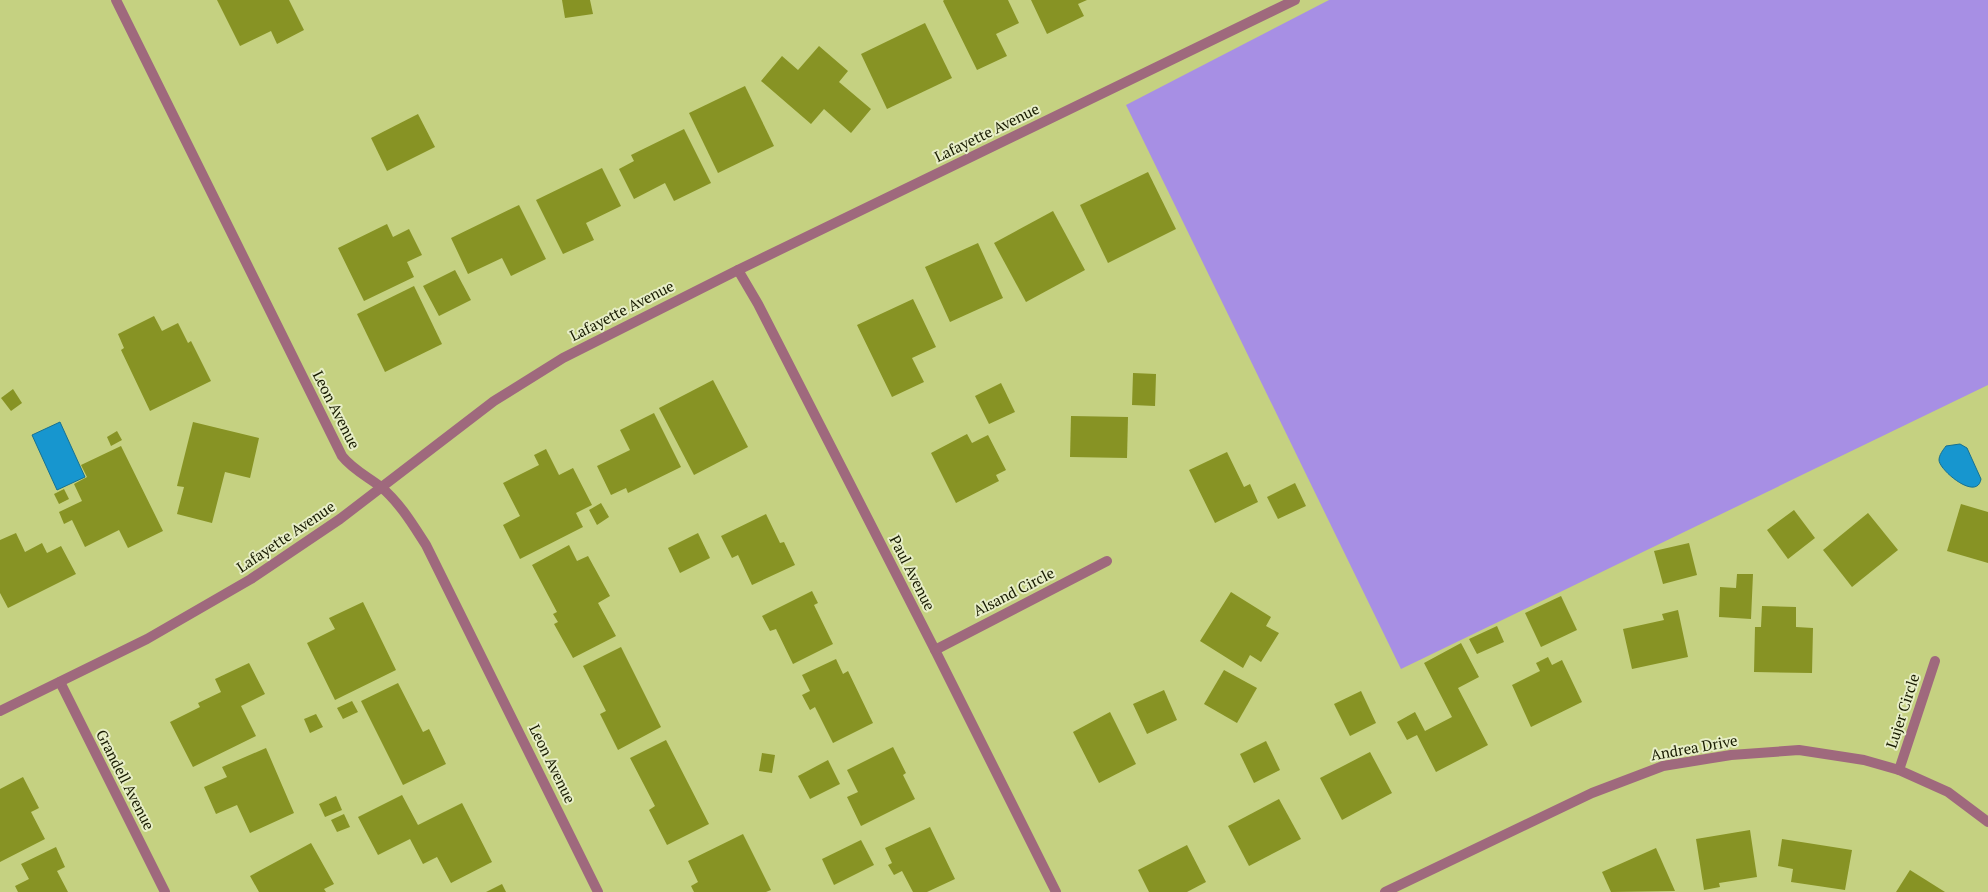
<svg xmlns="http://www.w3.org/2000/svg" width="1988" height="892" font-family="'PT Serif',serif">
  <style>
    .green { fill: #a78fe4 }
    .water { fill: #1796cf; stroke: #177191 }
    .building { fill: #879324 }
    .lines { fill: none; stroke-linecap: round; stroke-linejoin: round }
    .minor { stroke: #9f697d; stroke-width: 10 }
    .labels { text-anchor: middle; stroke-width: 4; stroke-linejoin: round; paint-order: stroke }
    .street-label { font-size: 15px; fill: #181b00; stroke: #e7eec7 }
  </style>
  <rect width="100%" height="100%" fill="#c5d181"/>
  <path class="green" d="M 1329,0 L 1988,0 L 1988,385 L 1401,669 L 1126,105 Z"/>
  <g class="water">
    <path d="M 60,422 L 85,477 L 57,490 L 32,435 Z"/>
    <path d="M 1960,444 L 1967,448 L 1981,479 C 1977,502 1939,470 1939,460 C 1939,455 1943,450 1946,446 Z"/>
  </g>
  <g class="building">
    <path d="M 217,0 L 289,0 L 304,30 L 277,44 L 271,31 L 240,46 Z"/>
    <path d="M 562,0 L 590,0 L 593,14 L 565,18 Z"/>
    <path d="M 944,0 L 1008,0 L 1019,23 L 996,34 L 1007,56 L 977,70 L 943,1 Z"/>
    <path d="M 1031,0 L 1087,0 L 1078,4 L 1084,16 L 1047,34 Z"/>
    <path d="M 925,23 L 952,78 L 887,109 L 861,54 Z"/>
    <path d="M 819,46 L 848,71 L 839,82 L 871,109 L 851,133 L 824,109 L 811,124 L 761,81 L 782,56 L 798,70 Z"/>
    <path d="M 745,86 L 774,146 L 718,173 L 689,113 Z"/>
    <path d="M 418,114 L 435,147 L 387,171 L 371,138 Z"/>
    <path d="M 684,129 L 711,183 L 674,201 L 665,183 L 634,199 L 619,169 L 634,161 L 631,155 Z"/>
    <path d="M 602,168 L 621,206 L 586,223 L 594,240 L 563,254 L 536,200 Z"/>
    <path d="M 1148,172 L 1176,229 L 1108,263 L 1080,205 Z"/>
    <path d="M 519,205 L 546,259 L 511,276 L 502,258 L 468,274 L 451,238 Z"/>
    <path d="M 1053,211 L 1085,270 L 1026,302 L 994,243 Z"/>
    <path d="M 387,224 L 393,237 L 409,229 L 422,255 L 407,262 L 414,277 L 364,301 L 338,248 Z"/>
    <path d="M 978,243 L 1003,298 L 950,322 L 925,267 Z"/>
    <path d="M 455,270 L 471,300 L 439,316 L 423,286 Z"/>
    <path d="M 414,286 L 442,344 L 385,372 L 357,314 Z"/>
    <path d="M 913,299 L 936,347 L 912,358 L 924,382 L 892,397 L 857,325 Z"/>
    <path d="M 154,316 L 162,331 L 178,323 L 188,343 L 191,341 L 211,381 L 150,411 L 121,350 L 124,348 L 118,334 Z"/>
    <path d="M 1133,373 L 1156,374 L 1155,406 L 1132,405 Z"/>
    <path d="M 713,380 L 748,447 L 694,475 L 659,408 Z"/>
    <path d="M 1001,383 L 1015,412 L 989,424 L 975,396 Z"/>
    <path d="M 13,389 L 22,403 L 11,411 L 1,398 Z"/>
    <path d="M 654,413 L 681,467 L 628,493 L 626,488 L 611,495 L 597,466 L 630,450 L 620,430 Z"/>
    <path d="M 1071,416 L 1128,417 L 1127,458 L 1070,457 Z"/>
    <path d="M 193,422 L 259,438 L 250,478 L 225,472 L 212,523 L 177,514 L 184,487 L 177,486 Z"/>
    <path d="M 117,431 L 122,440 L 111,446 L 107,437 Z"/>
    <path d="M 967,434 L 972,443 L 988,435 L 1006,470 L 996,475 L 999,481 L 956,503 L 931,453 Z"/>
    <path d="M 121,446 L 163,531 L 128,548 L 119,530 L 85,547 L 72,520 L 64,524 L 59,512 L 82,501 L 74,484 L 87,477 L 81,465 Z"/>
    <path d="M 546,449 L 559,475 L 573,468 L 592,505 L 576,513 L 583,527 L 520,559 L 503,525 L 520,516 L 503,483 L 539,465 L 534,455 Z"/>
    <path d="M 1227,452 L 1244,487 L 1250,484 L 1258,502 L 1215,523 L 1189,470 Z"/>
    <path d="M 1295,483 L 1306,506 L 1278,519 L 1267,497 Z"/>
    <path d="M 64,489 L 69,499 L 59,504 L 54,494 Z"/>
    <path d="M 601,503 L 609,517 L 597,525 L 589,510 Z"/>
    <path d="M 1961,504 L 1988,512 L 1988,563 L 1947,551 Z"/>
    <path d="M 1794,510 L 1815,538 L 1788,559 L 1767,530 Z"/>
    <path d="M 1868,513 L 1898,550 L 1852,587 L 1823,550 Z"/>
    <path d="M 766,514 L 780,543 L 784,542 L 795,565 L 752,585 L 738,555 L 732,558 L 721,536 Z"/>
    <path d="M 16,533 L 25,552 L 42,543 L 47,553 L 61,546 L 76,574 L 8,608 L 0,593 L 0,540 Z"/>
    <path d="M 698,533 L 710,558 L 680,573 L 668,548 Z"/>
    <path d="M 1689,543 L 1697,575 L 1663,584 L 1654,551 Z"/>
    <path d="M 569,545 L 577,561 L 588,556 L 610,596 L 598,603 L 616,636 L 573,658 L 554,624 L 558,622 L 553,614 L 557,612 L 532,565 Z"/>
    <path d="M 1737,574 L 1753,574 L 1751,619 L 1719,617 L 1720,587 L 1736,588 Z"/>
    <path d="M 812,591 L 818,603 L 814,605 L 833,644 L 793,664 L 776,629 L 770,631 L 762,616 Z"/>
    <path d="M 1231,592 L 1271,617 L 1266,626 L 1279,633 L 1261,662 L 1250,655 L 1243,668 L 1200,641 Z"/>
    <path d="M 1561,596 L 1577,630 L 1541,647 L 1525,613 Z"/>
    <path d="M 363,602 L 396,670 L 335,700 L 307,643 L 335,629 L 329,618 Z"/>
    <path d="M 1762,606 L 1796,607 L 1796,627 L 1813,628 L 1812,673 L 1754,672 L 1755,627 L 1761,627 Z"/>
    <path d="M 1678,610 L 1688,657 L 1632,669 L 1623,629 L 1664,620 L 1662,614 Z"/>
    <path d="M 1497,626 L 1504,642 L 1477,654 L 1469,639 Z"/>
    <path d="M 1461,643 L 1479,677 L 1458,688 L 1488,745 L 1436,772 L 1417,735 L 1407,740 L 1397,722 L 1415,712 L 1425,731 L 1452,717 L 1424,663 Z"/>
    <path d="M 621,647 L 661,727 L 618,750 L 600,714 L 606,711 L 583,666 Z"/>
    <path d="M 1548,657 L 1552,665 L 1562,660 L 1582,702 L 1531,727 L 1512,685 L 1540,671 L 1536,663 Z"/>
    <path d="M 836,659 L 843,674 L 848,671 L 873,723 L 833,743 L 815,707 L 810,710 L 802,695 L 810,691 L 802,675 Z"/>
    <path d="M 249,663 L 265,694 L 241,706 L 256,736 L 193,767 L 170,722 L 200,707 L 198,703 L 221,692 L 215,679 Z"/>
    <path d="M 1224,670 L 1257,688 L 1237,723 L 1204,704 Z"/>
    <path d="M 398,683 L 423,732 L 429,729 L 446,764 L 403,785 L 361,701 Z"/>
    <path d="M 1164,690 L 1177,720 L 1147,734 L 1133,704 Z"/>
    <path d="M 1361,691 L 1376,723 L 1350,736 L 1334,704 Z"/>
    <path d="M 352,701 L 358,712 L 343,719 L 337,708 Z"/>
    <path d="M 1110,712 L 1136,764 L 1099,783 L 1073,732 Z"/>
    <path d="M 316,714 L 323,727 L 310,733 L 304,719 Z"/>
    <path d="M 666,740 L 709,824 L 667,845 L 649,810 L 655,806 L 630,758 Z"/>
    <path d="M 1266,741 L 1280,770 L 1254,783 L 1240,754 Z"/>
    <path d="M 893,747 L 906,773 L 903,775 L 915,799 L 861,826 L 847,797 L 858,792 L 847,770 Z"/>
    <path d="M 266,748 L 294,813 L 250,833 L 237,805 L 216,814 L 204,787 L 227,777 L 222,767 Z"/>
    <path d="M 1370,752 L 1392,793 L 1342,820 L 1320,778 Z"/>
    <path d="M 762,753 L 775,755 L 772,773 L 759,771 Z"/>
    <path d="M 828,760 L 840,784 L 810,799 L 798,776 Z"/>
    <path d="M 23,777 L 39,808 L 31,812 L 45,839 L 0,862 L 0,789 Z"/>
    <path d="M 402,795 L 418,825 L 462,803 L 492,862 L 451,883 L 437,857 L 423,864 L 410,839 L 378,855 L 358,817 Z"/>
    <path d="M 336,796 L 342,810 L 325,817 L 319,804 Z"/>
    <path d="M 1279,799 L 1301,839 L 1249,866 L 1228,826 Z"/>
    <path d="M 344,814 L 350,827 L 337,832 L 331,820 Z"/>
    <path d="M 930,827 L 955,879 L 927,892 L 913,892 L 902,871 L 894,875 L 888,865 L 892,863 L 885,848 Z"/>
    <path d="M 1750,830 L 1757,877 L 1719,883 L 1720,887 L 1704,890 L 1696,839 Z"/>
    <path d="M 743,834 L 771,890 L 766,892 L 694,892 L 691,886 L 698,882 L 688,861 Z"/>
    <path d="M 1782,839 L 1852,850 L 1845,890 L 1791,882 L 1793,869 L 1778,866 Z"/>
    <path d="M 861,840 L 874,865 L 834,885 L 822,859 Z"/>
    <path d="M 311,843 L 334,884 L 324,889 L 326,892 L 259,892 L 250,876 Z"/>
    <path d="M 1187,845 L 1206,882 L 1187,892 L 1149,892 L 1138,870 Z"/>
    <path d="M 56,847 L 65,867 L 57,871 L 68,892 L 18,892 L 15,886 L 29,879 L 21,864 Z"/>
    <path d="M 1656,848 L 1675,891 L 1611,892 L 1602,872 Z"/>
    <path d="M 1910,870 L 1945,892 L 1896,892 Z"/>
    <path d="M 502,884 L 506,892 L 486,892 Z"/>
  </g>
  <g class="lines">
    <g class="minor">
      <path d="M 116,0 L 342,456 C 352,469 368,477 381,487 C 400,503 413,525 426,545 L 598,892"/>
      <path d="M 738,270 L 758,304 L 935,650 L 1056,892"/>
      <path d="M 935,650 L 1107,561"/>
      <path d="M 60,682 L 165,892"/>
      <path d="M 0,711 L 147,639 L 251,579 L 340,519 L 494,401 L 563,358 L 738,270 L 1295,0"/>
      <path d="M 1899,770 L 1935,661"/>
      <path d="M 1385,892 L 1592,793 L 1663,766 L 1731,755 L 1799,750 L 1864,760 L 1899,770 L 1948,792 L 1988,822"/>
    </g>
  </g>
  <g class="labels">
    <g class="street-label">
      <text transform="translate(987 133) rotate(-26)" y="5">Lafayette Avenue</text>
      <text transform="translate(622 311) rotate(-27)" y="5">Lafayette Avenue</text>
      <text transform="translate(336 410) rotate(63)" y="5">Leon Avenue</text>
      <text transform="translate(286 537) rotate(-34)" y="5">Lafayette Avenue</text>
      <text transform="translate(912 573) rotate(63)" y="5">Paul Avenue</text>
      <text transform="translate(1014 592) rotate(-27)" y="5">Alsand Circle</text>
      <text transform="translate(1903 711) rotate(-72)" y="5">Lujer Circle</text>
      <text transform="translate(1694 748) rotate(-10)" y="5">Andrea Drive</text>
      <text transform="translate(552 764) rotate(64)" y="5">Leon Avenue</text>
      <text transform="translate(125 780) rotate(63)" y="5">Grandell Avenue</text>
    </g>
  </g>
</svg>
